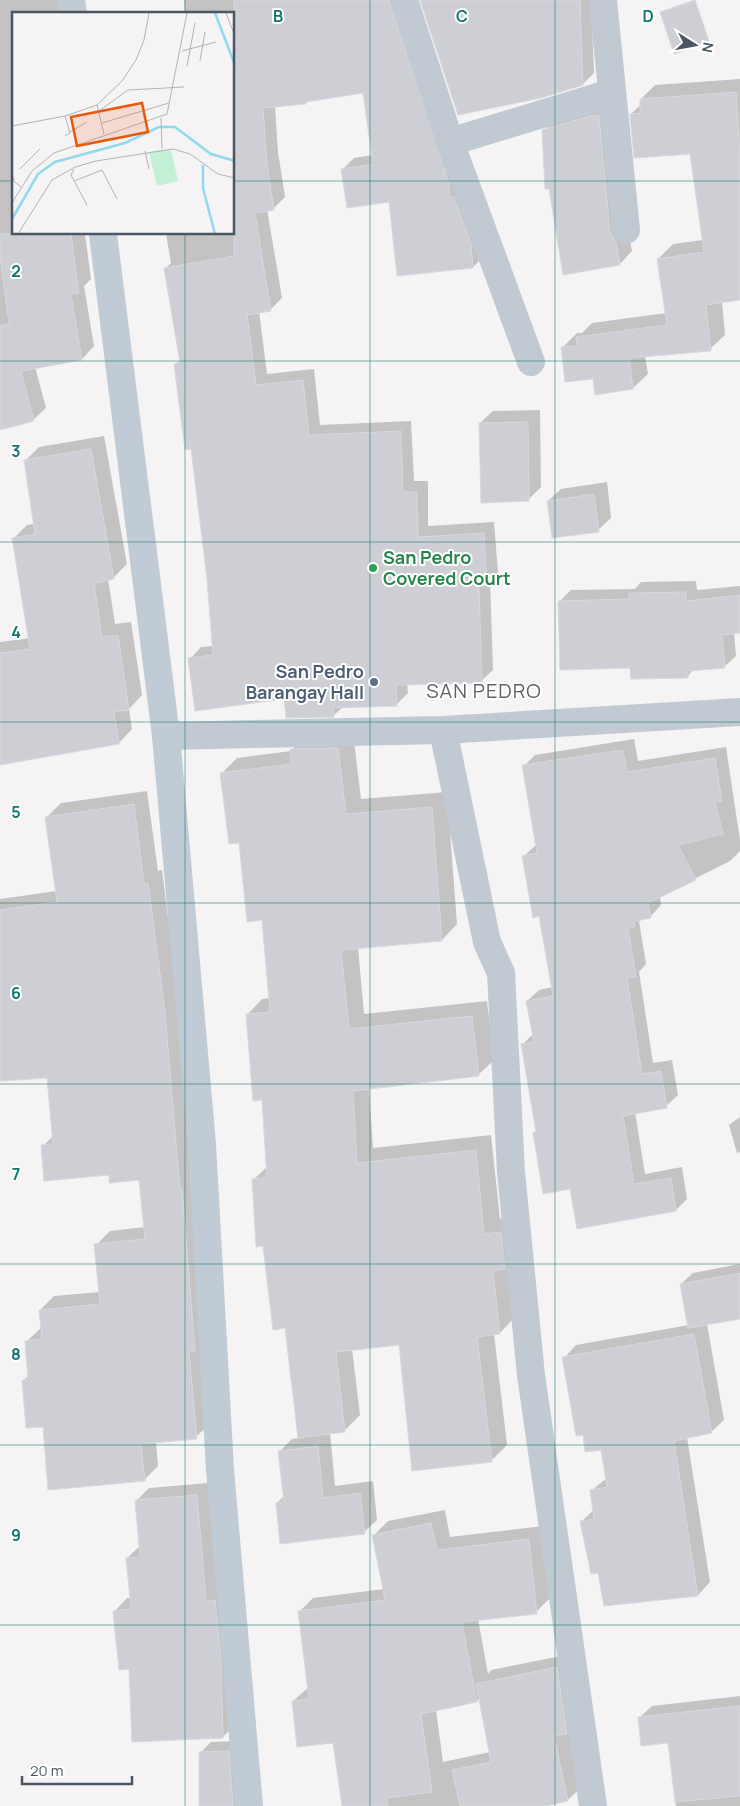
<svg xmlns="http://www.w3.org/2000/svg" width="740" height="1806" font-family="Manrope,sans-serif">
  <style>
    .shadow { fill: #0003; fill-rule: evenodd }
    .building { fill: #cdcfd5; stroke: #d7d9de }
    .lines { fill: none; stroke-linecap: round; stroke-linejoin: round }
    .street { stroke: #c1cad2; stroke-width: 28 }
    .secondary { stroke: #c1cbd6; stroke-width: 28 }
    .grid { fill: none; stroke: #0f766e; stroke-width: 1; stroke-opacity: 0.55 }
    .leisure-dot { fill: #2e9e5b; stroke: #fff; stroke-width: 2 }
    .service-dot { fill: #5c6f8a; stroke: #fff; stroke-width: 2 }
    .labels { text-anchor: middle; stroke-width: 4; stroke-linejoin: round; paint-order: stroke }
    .leisure-label { font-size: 18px; font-weight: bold; fill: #27864d; stroke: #fff; text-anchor: start }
    .service-label { font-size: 18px; font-weight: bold; fill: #4e5e75; stroke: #fff; text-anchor: end }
    .quarter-label { font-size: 20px; letter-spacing: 1px; fill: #5f6368; stroke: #fff }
    .inset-river { fill: none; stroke: #90daee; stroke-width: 2.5 }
    .inset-road { fill: none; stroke: #b1b4b9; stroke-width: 1 }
    .view { fill: #e8590c; fill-opacity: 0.15; stroke: #e8590c; stroke-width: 2.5 }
    .inset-edge { fill: none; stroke: #4a5661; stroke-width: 2.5 }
    .grid-label { font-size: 16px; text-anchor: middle; font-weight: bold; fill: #0f766e; stroke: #fff; stroke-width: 4; stroke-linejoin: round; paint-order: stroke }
  </style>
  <rect width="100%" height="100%" fill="#f5f3f3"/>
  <g class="shadow">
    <path d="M 0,0 L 62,0 L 65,14 L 14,14 L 14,234 L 85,234 L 91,279 L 84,286 L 94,346 L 82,359 L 35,367 L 46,408 L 33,420 L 0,429 Z"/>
    <path d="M 184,0 L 402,0 L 484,256 L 473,267 L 390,201 L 343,169 L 354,158 L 373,155 L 364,91 L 308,100 L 305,103 L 275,106 L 278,152 L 285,197 L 274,208 L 267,209 L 282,298 L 271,309 L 259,311 L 267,374 L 314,369 L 320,425 L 411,421 L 414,481 L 428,481 L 428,526 L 494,522 L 498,573 L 490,580 L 493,670 L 481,681 L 407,683 L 408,693 L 396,705 L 343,707 L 334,715 L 287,716 L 285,698 L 190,659 L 201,647 L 214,646 L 209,579 L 193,448 L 175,365 L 181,359 L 166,268 L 171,263 L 166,234 L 234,234 L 234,14 L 185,14 Z"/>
    <path d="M 422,0 L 591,0 L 594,73 L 583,84 Z"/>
    <path d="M 740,79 L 740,299 L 722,301 L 725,335 L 710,349 L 645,356 L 648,374 L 633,388 L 594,377 L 562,348 L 577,333 L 582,333 L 592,323 L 666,313 L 658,259 L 673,244 L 703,240 L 691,153 L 631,114 L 641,104 L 641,99 L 655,85 Z"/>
    <path d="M 604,103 L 632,251 L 620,264 L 544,131 L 556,118 Z"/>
    <path d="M 540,410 L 541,487 L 528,500 L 480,423 L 493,411 Z"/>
    <path d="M 104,436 L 127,564 L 113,578 L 108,579 L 115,624 L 131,622 L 142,695 L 129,709 L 132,729 L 119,743 L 0,764 L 0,642 L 30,638 L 13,539 L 27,525 L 35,524 L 26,460 L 39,447 Z"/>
    <path d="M 607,482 L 611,518 L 598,530 L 548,501 L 561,489 Z"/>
    <path d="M 696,581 L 697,590 L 740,586 L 740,632 L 734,633 L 736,656 L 724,667 L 694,669 L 687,677 L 632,667 L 559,602 L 571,590 L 635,589 L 641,582 Z"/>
    <path d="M 353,733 L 361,799 L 447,792 L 457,924 L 442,940 L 358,947 L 364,1014 L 487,1001 L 494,1060 L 478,1075 L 369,1088 L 373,1148 L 491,1135 L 500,1219 L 516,1217 L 515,1317 L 500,1333 L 494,1334 L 507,1445 L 491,1461 L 400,1344 L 352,1349 L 360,1415 L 344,1431 L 330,1433 L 335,1486 L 373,1481 L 377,1520 L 364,1532 L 277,1503 L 284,1496 L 280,1451 L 292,1439 L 299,1438 L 286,1327 L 253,1180 L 268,1166 L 263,1099 L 247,1015 L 262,999 L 270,998 L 263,919 L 222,773 L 237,758 L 291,751 L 307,734 Z"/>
    <path d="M 634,739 L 638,761 L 726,747 L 740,840 L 740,851 L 730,861 L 660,896 L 661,905 L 650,917 L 639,921 L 646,964 L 639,972 L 653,1063 L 672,1060 L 678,1095 L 666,1106 L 635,1112 L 645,1174 L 682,1167 L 687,1199 L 676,1210 L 571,1188 L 535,1133 L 537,1130 L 522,1045 L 534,1033 L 527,1001 L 539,990 L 553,987 L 540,915 L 524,856 L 537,844 L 524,766 L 535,755 Z"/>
    <path d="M 147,791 L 158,871 L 162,870 L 178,998 L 210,1423 L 196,1437 L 156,1441 L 158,1466 L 144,1480 L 44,1426 L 23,1381 L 29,1375 L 26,1342 L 42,1327 L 40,1310 L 54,1296 L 100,1292 L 96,1245 L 110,1231 L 145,1227 L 140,1178 L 110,1174 L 43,1146 L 54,1135 L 48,1077 L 0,1079 L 0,899 L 57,891 L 47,817 L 61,803 Z"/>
    <path d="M 740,1117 L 740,1152 L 737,1153 L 729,1125 Z"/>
    <path d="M 740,1264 L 740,1318 L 707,1324 L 724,1420 L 711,1432 L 687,1437 L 710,1582 L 698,1595 L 599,1572 L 582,1521 L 594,1510 L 591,1491 L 607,1478 L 602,1449 L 584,1433 L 564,1358 L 576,1345 L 689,1325 L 681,1284 L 693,1273 Z"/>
    <path d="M 209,1483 L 235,1724 L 223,1737 L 130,1667 L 115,1611 L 127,1598 L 131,1598 L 127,1558 L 140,1546 L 136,1501 L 149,1488 Z"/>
    <path d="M 445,1510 L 450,1537 L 543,1526 L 550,1598 L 536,1612 L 478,1619 L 488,1674 L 491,1670 L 571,1654 L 582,1786 L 568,1800 L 540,1806 L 344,1806 L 334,1741 L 293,1701 L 309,1687 L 299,1612 L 313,1598 L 384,1589 L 374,1535 L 388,1521 ZM 480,1698 L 490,1752 L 443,1762 L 436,1710 L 477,1701 Z"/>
    <path d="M 740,1696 L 740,1806 L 676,1806 L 670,1742 L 639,1718 L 652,1706 Z"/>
    <path d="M 239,1741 L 248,1806 L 201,1806 L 201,1752 L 211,1742 Z"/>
  </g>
  <g class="building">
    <path d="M 234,0 L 389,0 L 449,184 L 450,198 L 454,197 L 471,244 L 473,268 L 397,276 L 389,202 L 347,208 L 341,169 L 373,164 L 363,93 L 306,102 L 306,104 L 263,108 L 267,164 L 274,210 L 255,213 L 271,311 L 247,315 L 256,385 L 303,380 L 309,435 L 401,431 L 403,492 L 417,492 L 418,537 L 484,533 L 487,585 L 479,586 L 482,683 L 396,685 L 397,706 L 333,708 L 334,717 L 286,718 L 284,699 L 195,711 L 188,658 L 213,655 L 207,579 L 191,449 L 185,450 L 174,364 L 180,363 L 164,268 L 234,256 Z"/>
    <path d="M 420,0 L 580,0 L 583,85 L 541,98 L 458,115 Z"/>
    <path d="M 695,0 L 709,41 L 674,54 L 660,12 Z"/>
    <path d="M 736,92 L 740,155 L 740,300 L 706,305 L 711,351 L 629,358 L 633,389 L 595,395 L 593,379 L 565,382 L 561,347 L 577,346 L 576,337 L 667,325 L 657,259 L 704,252 L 690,154 L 634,158 L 630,114 L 640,113 L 640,99 Z"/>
    <path d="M 599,115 L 610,232 L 616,242 L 620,265 L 563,275 L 549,189 L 545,189 L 542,130 L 590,116 Z"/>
    <path d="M 0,234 L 71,234 L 79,293 L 71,294 L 82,360 L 21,371 L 34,421 L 0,430 L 0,326 L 9,324 L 0,255 Z"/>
    <path d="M 528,422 L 529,501 L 481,503 L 479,423 Z"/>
    <path d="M 91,449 L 114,579 L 94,583 L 102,637 L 118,635 L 129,710 L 114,712 L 119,744 L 0,765 L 0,653 L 30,649 L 12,538 L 35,534 L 24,460 Z"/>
    <path d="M 594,494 L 599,532 L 552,538 L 547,501 Z"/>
    <path d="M 686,592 L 686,601 L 740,595 L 740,633 L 722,635 L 725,668 L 688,671 L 688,678 L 631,679 L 630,668 L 560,670 L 558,601 L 629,599 L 629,593 Z"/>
    <path d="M 338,748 L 346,814 L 432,807 L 442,941 L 341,950 L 349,1029 L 472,1016 L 479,1076 L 353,1091 L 357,1163 L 476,1150 L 484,1234 L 501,1232 L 505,1269 L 493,1271 L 500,1334 L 477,1337 L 492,1462 L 412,1471 L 399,1345 L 336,1352 L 345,1432 L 298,1438 L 285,1328 L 273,1330 L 263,1246 L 256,1247 L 252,1179 L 267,1178 L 262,1100 L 253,1101 L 246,1014 L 270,1012 L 262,920 L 247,922 L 239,843 L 229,844 L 220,773 L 292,764 L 290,749 Z"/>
    <path d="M 623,750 L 627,772 L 715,758 L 722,801 L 715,802 L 723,834 L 678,845 L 696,880 L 648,903 L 651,918 L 634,921 L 635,927 L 628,928 L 636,977 L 627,978 L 642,1074 L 661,1071 L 667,1108 L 623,1116 L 634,1184 L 671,1178 L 676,1211 L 577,1229 L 570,1189 L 543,1194 L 533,1132 L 536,1132 L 521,1044 L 534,1042 L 526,1001 L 553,996 L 539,916 L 533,918 L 522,856 L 537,853 L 522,765 Z"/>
    <path d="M 134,804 L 144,884 L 148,883 L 156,942 L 165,1013 L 180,1189 L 182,1188 L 195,1351 L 189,1352 L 197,1439 L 141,1444 L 145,1481 L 48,1490 L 43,1427 L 26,1428 L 22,1380 L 28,1380 L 25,1341 L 42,1339 L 39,1310 L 100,1304 L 94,1244 L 145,1239 L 139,1180 L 109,1183 L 109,1175 L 44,1181 L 41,1145 L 53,1144 L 47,1078 L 0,1081 L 0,910 L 57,902 L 45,817 Z"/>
    <path d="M 740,1273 L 740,1319 L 688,1328 L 680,1284 Z"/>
    <path d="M 694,1334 L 712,1433 L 674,1441 L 698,1596 L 604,1606 L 598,1573 L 591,1574 L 580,1521 L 594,1519 L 590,1490 L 607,1487 L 601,1450 L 585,1452 L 583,1435 L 576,1436 L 562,1357 Z"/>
    <path d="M 318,1446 L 323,1498 L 360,1493 L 365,1534 L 280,1544 L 276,1503 L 284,1502 L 278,1451 Z"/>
    <path d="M 197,1495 L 206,1601 L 215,1600 L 221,1659 L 223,1738 L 132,1742 L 129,1669 L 119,1670 L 113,1611 L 131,1609 L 126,1558 L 140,1557 L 135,1500 Z"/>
    <path d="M 431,1523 L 437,1550 L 529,1539 L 537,1614 L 462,1622 L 477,1702 L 421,1714 L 432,1792 L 387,1798 L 388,1806 L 342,1806 L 333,1743 L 297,1747 L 292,1701 L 309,1699 L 298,1611 L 385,1600 L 372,1535 Z"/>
    <path d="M 557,1667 L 567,1734 L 554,1736 L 568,1801 L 546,1806 L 460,1806 L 452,1770 L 491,1762 L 476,1684 Z"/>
    <path d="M 740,1706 L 740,1796 L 675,1802 L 668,1743 L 641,1746 L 638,1717 Z"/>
    <path d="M 229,1751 L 233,1806 L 199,1806 L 199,1752 Z"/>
  </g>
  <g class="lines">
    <g class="street">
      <path d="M 404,0 L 450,142 L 531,362"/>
      <path d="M 603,0 L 626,230"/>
      <path d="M 450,142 L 611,93"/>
      <path d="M 443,730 L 487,942 L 501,973 L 511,1172 L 531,1375 L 593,1806"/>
      <path d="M 166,736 L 443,730 L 740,712"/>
    </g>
    <g class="secondary">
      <path d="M 71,0 L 73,14"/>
      <path d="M 103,234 L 166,736 L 202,1144 L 220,1470 L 249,1806"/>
    </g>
  </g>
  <path class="grid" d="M 185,0 L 185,14M 370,0 L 370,1806M 555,0 L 555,1806M 0,181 L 14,181M 234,181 L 740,181M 185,234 L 185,1806M 0,361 L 740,361M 0,542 L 740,542M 0,722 L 740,722M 0,903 L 740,903M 0,1084 L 740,1084M 0,1264 L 740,1264M 0,1445 L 740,1445M 0,1625 L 740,1625"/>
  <circle class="leisure-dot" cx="373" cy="568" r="5"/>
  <circle class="service-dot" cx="374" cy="682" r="5"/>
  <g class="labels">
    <g class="leisure-label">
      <text x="383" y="564">San Pedro<tspan x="383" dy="21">Covered Court</tspan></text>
    </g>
    <g class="service-label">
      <text x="364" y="678">San Pedro<tspan x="364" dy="21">Barangay Hall</tspan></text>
    </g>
    <g class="quarter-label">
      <text x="484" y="698">SAN PEDRO</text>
    </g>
  </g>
  <g transform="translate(12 12)">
    <rect width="222" height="222" fill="#f5f3f3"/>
    <path d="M 148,138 L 159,138 L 166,169 L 145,174 L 137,140 Z" fill="#c3f1d5"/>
    <path class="inset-river" d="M 203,1 L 223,53M 191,153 L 191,176 L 203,222M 0,207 L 26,162 L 43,150 L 113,131 L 147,115 L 163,115 L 199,142 L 223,149"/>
    <path class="inset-road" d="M 214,1 L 223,24M 170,39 L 204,30M 188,49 L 193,20M 175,54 L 183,11M 85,93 L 110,69 L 124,48 L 132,28 L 137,1M 85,93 L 92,122M 87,99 L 116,78 L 172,75M 149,106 L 150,137M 90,111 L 157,91M 0,114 L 53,104 L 85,93M 58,120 L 75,110M 53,124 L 58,121 L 53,104M 133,139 L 137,157M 8,157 L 28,137M 62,157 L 59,163 L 75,193M 0,161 L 2,169 L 9,175M 62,169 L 90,158 L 105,187M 0,191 L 20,159 L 42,141 L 155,102 L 175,1M 6,222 L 40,168 L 63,155 L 84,149 L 161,137 L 178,142 L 206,162 L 223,166"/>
    <path class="view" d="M 130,91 L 136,120 L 65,134 L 59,105 Z"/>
    <rect width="222" height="222" class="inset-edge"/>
  </g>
  <g class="grid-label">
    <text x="278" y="22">B</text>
    <text x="462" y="22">C</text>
    <text x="648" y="22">D</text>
    <text x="16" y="277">2</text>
    <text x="16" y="457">3</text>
    <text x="16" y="638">4</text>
    <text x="16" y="818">5</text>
    <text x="16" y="999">6</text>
    <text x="16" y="1180">7</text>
    <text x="16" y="1360">8</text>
    <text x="16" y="1541">9</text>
  </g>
  <g transform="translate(695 45) rotate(101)" stroke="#ffffff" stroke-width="4" paint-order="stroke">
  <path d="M0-4L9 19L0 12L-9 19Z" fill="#4a5661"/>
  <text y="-8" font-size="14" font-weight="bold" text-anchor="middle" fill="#4a5661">N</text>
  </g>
  <path d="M22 1776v8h110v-8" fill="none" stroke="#4a5661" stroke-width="2.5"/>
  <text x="30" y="1776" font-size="15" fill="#4a5661" stroke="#ffffff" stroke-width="4" paint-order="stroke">20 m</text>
</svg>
